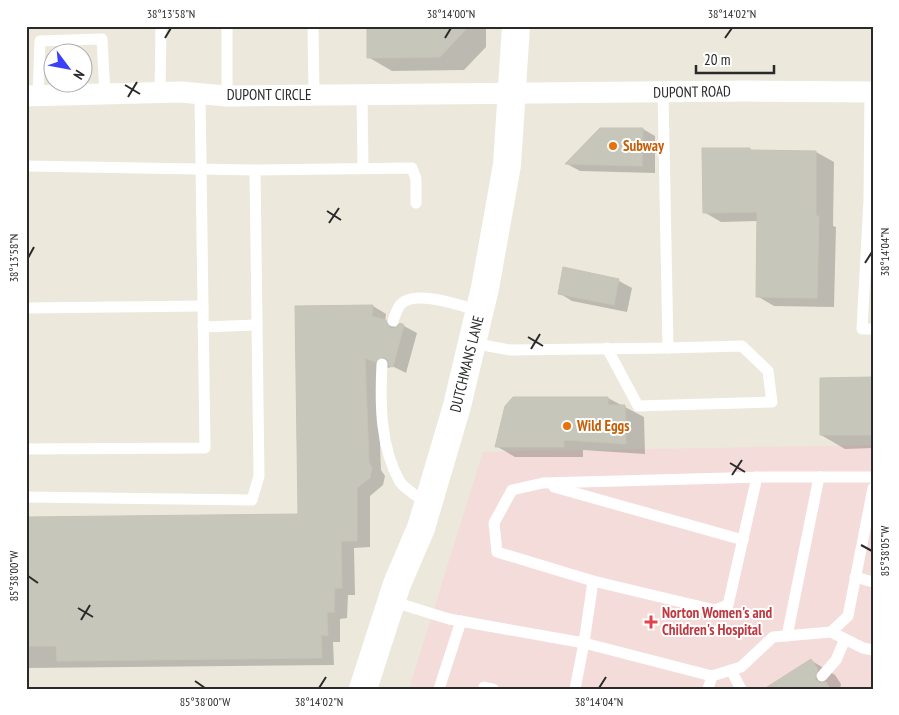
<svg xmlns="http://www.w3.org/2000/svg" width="899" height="715" font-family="'PT Sans Narrow',sans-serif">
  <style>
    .medical { fill: #f3dcd9 }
    .shadow { fill: #0003 }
    .building { fill: #c7c6bb; stroke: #c7c4b6 }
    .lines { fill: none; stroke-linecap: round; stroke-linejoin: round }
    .lane { stroke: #fff; stroke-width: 11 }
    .street { stroke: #fff; stroke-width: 21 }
    .secondary { stroke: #fff; stroke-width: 28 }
    .ticks { fill: none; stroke: #2a2a2a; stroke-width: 2 }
    .food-dot { fill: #e8710a; stroke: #fff; stroke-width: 2 }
    .health-dot { fill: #e0444e; stroke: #fff; stroke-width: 2 }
    .labels { text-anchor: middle; stroke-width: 4; stroke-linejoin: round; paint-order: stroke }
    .street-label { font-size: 15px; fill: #2a2a2a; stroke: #fff }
    .food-label { font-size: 15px; font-weight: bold; fill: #c56008; stroke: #fff; text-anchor: start }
    .health-label { font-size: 15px; font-weight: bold; fill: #be3a42; stroke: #fff; text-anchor: start }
    .neatline { fill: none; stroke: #2a2a2a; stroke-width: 2 }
    .ticks-label { font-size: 12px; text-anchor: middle; fill: #2a2a2a }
  </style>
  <rect width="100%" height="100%" fill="#ece8dc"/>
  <path class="medical" d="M 873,445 L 873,689 L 409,689 L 483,452 Z"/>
  <g class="shadow">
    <path d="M 368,26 L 486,26 L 486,47 L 464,70 L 392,71 L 368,57 Z"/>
    <path d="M 600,129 L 643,129 L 655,136 L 655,173 L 580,171 L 567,164 Z"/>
    <path d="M 750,149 L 753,151 L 816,152 L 834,162 L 833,226 L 836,227 L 834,307 L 774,306 L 757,296 L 758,221 L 721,222 L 704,212 Z"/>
    <path d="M 564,269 L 619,281 L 632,288 L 627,312 L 572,301 L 559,293 Z"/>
    <path d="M 373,306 L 386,314 L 385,321 L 397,328 L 400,325 L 404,326 L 417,333 L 406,373 L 392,366 L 389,368 L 377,365 L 381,470 L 385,476 L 383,485 L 370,496 L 370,547 L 354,548 L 355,595 L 348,595 L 347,618 L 340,619 L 340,642 L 333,642 L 334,665 L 26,668 L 26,519 L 299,515 L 296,308 Z"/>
    <path d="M 873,379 L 873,448 L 845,449 L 821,435 Z"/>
    <path d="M 608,398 L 644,417 L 645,454 L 583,450 L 583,457 L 515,457 L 496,446 L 514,399 Z"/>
    <path d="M 812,661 L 835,675 L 841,684 L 840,689 L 775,689 Z"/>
  </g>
  <g class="building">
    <path d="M 367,26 L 469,26 L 440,57 L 367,58 Z"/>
    <path d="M 600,128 L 643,128 L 642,166 L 565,164 Z"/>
    <path d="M 702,148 L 750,148 L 750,150 L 816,151 L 816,216 L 819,216 L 817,298 L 756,297 L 757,212 L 703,213 Z"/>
    <path d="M 563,267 L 619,279 L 614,305 L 558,294 Z"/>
    <path d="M 373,305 L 372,316 L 386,320 L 390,328 L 395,328 L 400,323 L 404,325 L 393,367 L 389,366 L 388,360 L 383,357 L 375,362 L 365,358 L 369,462 L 372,468 L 370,478 L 357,488 L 357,541 L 341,541 L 342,588 L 335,588 L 334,612 L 327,612 L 328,636 L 321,635 L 322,658 L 57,661 L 56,646 L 26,646 L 26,517 L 298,514 L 295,306 Z"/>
    <path d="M 873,377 L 873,435 L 820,435 L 820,378 Z"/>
    <path d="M 513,397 L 608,397 L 608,405 L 625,405 L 626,444 L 564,440 L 564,447 L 495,447 L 505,406 Z"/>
    <path d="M 811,659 L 818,669 L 815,679 L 820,683 L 826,682 L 830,689 L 764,689 Z"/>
  </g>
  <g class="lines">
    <g class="lane">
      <path d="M 313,26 L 314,95"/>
      <path d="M 870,92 L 869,200 L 862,329 L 873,329"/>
      <path d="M 160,93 L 161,26"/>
      <path d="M 362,95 L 363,168"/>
      <path d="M 38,96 L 40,41 L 102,39 L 105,94"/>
      <path d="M 227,96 L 227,26"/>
      <path d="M 26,166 L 255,170"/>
      <path d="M 26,308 L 203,306"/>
      <path d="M 393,321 C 395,316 397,308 401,304 C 415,289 462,306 480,311"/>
      <path d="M 203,327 L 257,325"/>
      <path d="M 472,343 L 510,350 L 668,348 L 663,92"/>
      <path d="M 607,348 L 638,406 L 772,402 L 768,371 L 742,346 L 668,348"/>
      <path d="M 382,364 C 380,403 380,447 400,482 C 406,490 420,498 428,504"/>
      <path d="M 26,449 L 205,448 L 200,94"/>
      <path d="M 554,487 L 743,540"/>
      <path d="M 26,497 L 252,500 L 259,476 L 255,170 L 412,168 L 416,179 L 416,203"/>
      <path d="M 855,577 L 873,582"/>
      <path d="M 593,581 L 715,610 L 728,605 L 757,477"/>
      <path d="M 391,601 L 449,619 L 584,643 L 593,581 L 497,552 L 494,523 L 512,490 L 543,483 L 767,477 L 873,477"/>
      <path d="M 831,632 L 863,648 L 873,650"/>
      <path d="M 787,636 L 819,477"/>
      <path d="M 731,670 L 741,689"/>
      <path d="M 822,676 L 836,660 L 845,639"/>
      <path d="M 439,689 L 461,621"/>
      <path d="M 484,689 L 484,687 L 493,689"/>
      <path d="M 575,689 L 584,643 L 712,676"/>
      <path d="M 708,689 L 712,676 L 741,667 L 773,637 L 831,632 L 848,616 L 873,488"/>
    </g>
    <path class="street" d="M 26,96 L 180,92 L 227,96 L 745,91 L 873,92"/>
    <path class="secondary" d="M 363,689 L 397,584 L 421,528 L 457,406 L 485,288 L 507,165 L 516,26"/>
  </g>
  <path class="ticks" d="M 165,38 L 171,28M 445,38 L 451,28M 725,38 L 732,28M 125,85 L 140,94M 128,97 L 137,82M 327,211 L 341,220M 329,223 L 339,208M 28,258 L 34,247M 865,263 L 872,252M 528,337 L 543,346M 531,349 L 540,334M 730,463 L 745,472M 732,475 L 742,460M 861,545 L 872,551M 28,576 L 38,583M 78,608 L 93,617M 81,620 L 90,605M 195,681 L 205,688M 319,688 L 326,677M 599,688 L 606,677"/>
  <g class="food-dot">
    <circle cx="613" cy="146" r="5"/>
    <circle cx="567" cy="426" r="5"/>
  </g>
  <path class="health-dot" d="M648.5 614.5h5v5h5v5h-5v5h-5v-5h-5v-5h5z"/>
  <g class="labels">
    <g class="street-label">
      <text transform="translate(692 92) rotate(-1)" y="5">DUPONT ROAD</text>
      <text x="269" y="100">DUPONT CIRCLE</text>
      <text transform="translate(467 364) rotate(-76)" y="5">DUTCHMANS LANE</text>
    </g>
    <g class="food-label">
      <text x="623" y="151">Subway</text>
      <text x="577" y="431">Wild Eggs</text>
    </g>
    <g class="health-label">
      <text x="662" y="618">Norton Women's and<tspan x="662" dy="17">Children's Hospital</tspan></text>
    </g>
  </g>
  <rect width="899" height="715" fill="none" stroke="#ffffff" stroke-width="55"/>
  <g transform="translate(68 68) rotate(122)"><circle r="24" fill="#ffffff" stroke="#aaaaaa"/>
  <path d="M0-4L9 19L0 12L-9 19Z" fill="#3c40f9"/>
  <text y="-8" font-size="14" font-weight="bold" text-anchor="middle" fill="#2a2a2a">N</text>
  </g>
  <path d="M696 65v8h78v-8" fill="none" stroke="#2a2a2a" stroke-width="2.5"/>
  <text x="704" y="65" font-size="15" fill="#2a2a2a" stroke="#ffffff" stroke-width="4" paint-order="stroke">20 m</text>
  <rect x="28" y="28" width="844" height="660" class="neatline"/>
  <g class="ticks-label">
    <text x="171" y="18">38°13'58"N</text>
    <text x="451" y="18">38°14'00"N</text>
    <text x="732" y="18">38°14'02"N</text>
    <text transform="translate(885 252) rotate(-90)" y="4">38°14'04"N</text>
    <text transform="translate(14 258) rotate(-90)" y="4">38°13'58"N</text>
    <text transform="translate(885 551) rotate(-90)" y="4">85°38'05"W</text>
    <text transform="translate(14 576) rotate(-90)" y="4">85°38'00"W</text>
    <text x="205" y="706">85°38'00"W</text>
    <text x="319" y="706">38°14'02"N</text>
    <text x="599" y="706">38°14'04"N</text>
  </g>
</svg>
